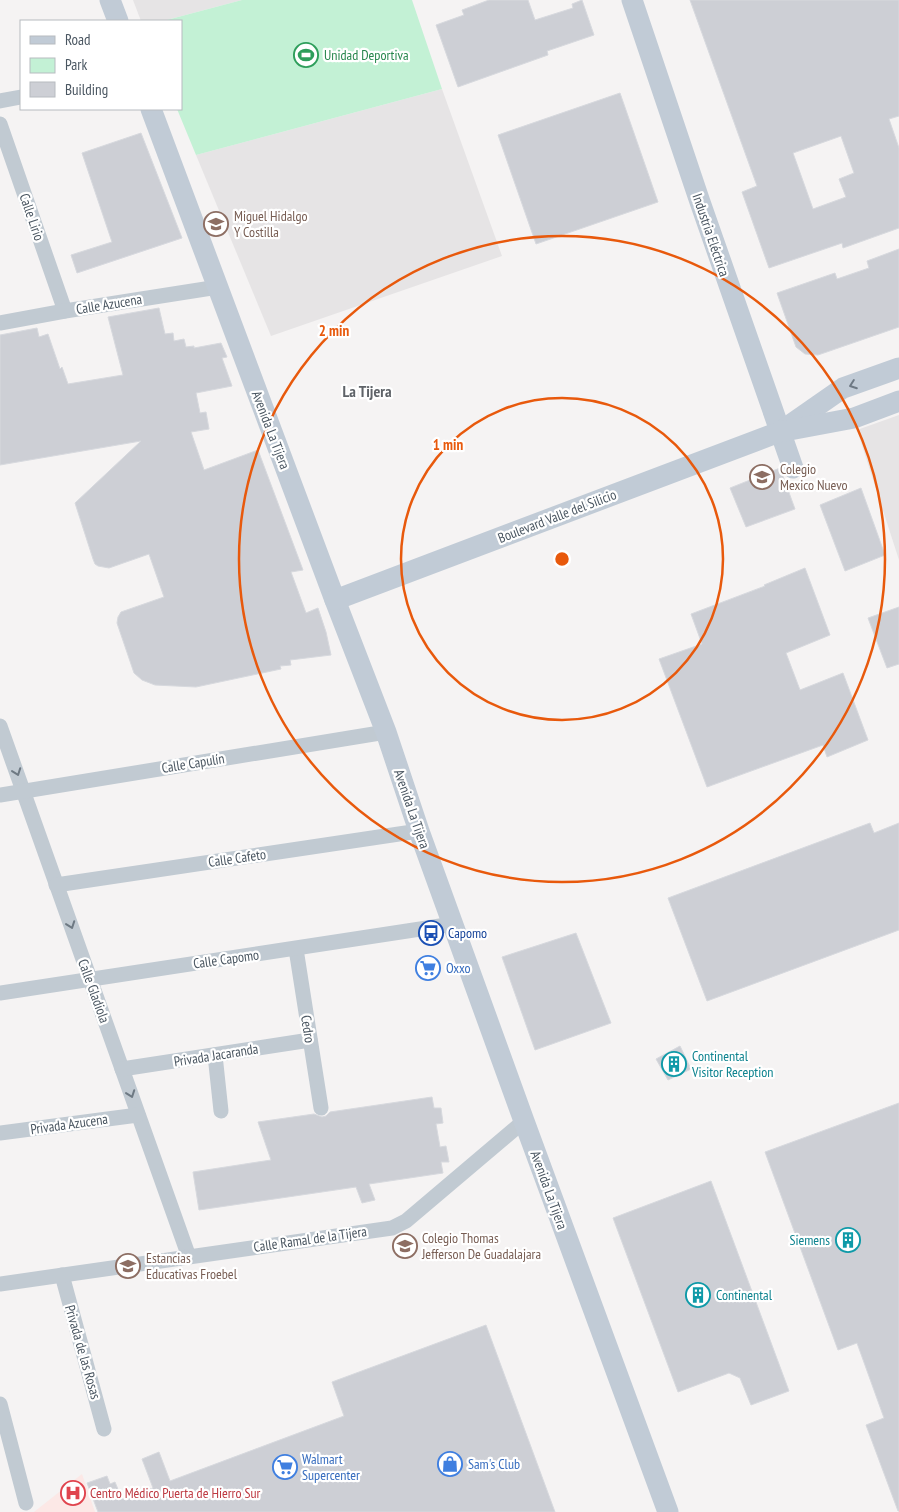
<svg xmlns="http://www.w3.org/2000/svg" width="899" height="1512" font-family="'PT Sans Narrow',sans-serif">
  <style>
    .education { fill: #e6e4e5 }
    .medical { fill: #fce8e6 }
    .green { fill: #c3f1d5 }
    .building { fill: #cdcfd5; stroke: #d7d9de; fill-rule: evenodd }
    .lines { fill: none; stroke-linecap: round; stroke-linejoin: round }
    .street { stroke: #c1cad2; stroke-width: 15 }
    .secondary { stroke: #c1cbd6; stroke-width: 21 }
    .oneway { stroke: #6e7984 }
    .oneway2 { stroke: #6e7983 }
    .ring { fill: none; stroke: #e8590c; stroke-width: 2.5 }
    .labels { text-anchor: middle; stroke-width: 4.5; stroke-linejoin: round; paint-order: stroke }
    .leisure-label { font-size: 14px; fill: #27864d; stroke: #fff; text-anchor: start }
    .education-label { font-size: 14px; fill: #785e54; stroke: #fff; text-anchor: start }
    .street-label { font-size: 14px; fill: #4a5661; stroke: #fff }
    .transit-label { font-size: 14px; fill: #164399; stroke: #fff; text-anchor: start }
    .shop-label { font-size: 14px; fill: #366cbe; stroke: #fff; text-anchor: start }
    .culture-label { font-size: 14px; fill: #0d838f; stroke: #fff; text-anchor: start }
    .health-label { font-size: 14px; fill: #be3a42; stroke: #fff; text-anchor: start }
    .quarter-label { font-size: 16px; font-weight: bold; fill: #5f6368; stroke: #fff }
    .centre { fill: #e8590c; stroke: #fff; stroke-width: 2.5 }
    .ring-label { font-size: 15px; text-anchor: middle; font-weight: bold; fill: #e8590c; stroke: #fff; stroke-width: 4.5; stroke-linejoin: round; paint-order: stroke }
  </style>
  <rect width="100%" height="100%" fill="#f5f3f3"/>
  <g class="education">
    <path d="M 133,0 L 242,0 L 163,21 L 141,21 Z"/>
    <path d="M 442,89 L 502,256 L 271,336 L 196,155 Z"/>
    <path d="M 899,415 L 899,560 L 857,430 Z"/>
  </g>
  <path class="medical" d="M 82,1474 L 95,1512 L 34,1512 Z"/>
  <path class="green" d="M 242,0 L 412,0 L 442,89 L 196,155 L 177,109 L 181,109 L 181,21 L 163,21 Z"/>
  <g class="building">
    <path d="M 489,0 L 528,0 L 535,20 L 573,8 L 572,4 L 582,0 L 594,35 L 547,51 L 548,55 L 458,87 L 436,25 L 464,15 L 462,10 Z"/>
    <path d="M 690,0 L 899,0 L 899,116 L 889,119 L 899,148 L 899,228 L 843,248 L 842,243 L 769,268 L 742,192 L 757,186 ZM 841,136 L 854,173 L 839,179 L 846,197 L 813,209 L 793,153 Z"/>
    <path d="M 620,93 L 658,202 L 536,244 L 498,135 Z"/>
    <path d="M 141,133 L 182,238 L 77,273 L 71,255 L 112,242 L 82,153 Z"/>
    <path d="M 899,249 L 899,327 L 818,355 L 805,354 L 796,347 L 777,293 L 835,273 L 837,279 L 869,268 L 867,261 Z"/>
    <path d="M 159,308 L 165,334 L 173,333 L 174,341 L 184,339 L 186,347 L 194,346 L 194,348 L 221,343 L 227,357 L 222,358 L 232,386 L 196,393 L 200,413 L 206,412 L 209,429 L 191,432 L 204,470 L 258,450 L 303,570 L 291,572 L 306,613 L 318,608 L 326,632 L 331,655 L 290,660 L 291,665 L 280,666 L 281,669 L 196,687 L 155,685 L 142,680 L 134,673 L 117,623 L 118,617 L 121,612 L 164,597 L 149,554 L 109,568 L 98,566 L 95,564 L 93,559 L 75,503 L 141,441 L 0,465 L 0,335 L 37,328 L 39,337 L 48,334 L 60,369 L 62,367 L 68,384 L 123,375 L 108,317 Z"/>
    <path d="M 780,468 L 795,509 L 746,527 L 730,488 Z"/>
    <path d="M 861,488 L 885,555 L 845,571 L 820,505 Z"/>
    <path d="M 805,568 L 830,635 L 786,653 L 800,690 L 843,673 L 868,740 L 827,757 L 823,745 L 707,787 L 659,659 L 702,644 L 691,614 L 765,586 L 764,585 Z"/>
    <path d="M 899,607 L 899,664 L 887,668 L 868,618 Z"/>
    <path d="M 870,823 L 874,833 L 899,823 L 899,930 L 707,1001 L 668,898 Z"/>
    <path d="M 576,933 L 611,1023 L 535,1050 L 502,957 Z"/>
    <path d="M 680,1046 L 691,1069 L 668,1080 L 656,1059 Z"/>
    <path d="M 432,1097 L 434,1108 L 441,1108 L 443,1123 L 436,1124 L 440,1147 L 446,1146 L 449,1162 L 441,1162 L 443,1173 L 369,1184 L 375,1200 L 362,1203 L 356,1187 L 199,1210 L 193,1172 L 271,1160 L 258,1122 L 314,1114 L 322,1117 L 326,1116 L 330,1112 Z"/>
    <path d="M 899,1103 L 899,1511 L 898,1511 L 866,1425 L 884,1418 L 857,1343 L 838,1350 L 765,1152 Z"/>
    <path d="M 711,1181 L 789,1391 L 751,1405 L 740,1378 L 729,1373 L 678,1392 L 613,1218 Z"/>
    <path d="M 486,1325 L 555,1512 L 98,1512 L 87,1483 L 107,1476 L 110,1484 L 115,1482 L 122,1499 L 153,1488 L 142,1459 L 159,1452 L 170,1481 L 344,1416 L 332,1382 Z"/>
  </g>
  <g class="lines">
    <g class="street">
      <path d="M 0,101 L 21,97"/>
      <path d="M 0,124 L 65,311"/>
      <path d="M 0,323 L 65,311 L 218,287"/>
      <path d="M 0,726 L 189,1257"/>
      <path d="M 0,795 L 386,732"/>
      <path d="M 56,885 L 419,831"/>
      <path d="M 296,949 L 321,1108"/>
      <path d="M 0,993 L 453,924"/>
      <path d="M 215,1055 L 221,1111"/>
      <path d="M 122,1069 L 310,1040"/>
      <path d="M 0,1133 L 138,1115"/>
      <path d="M 62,1275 L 104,1429"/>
      <path d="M 0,1284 L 392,1228 L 406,1221 L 524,1121"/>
      <path d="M 0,1404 L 26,1503"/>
    </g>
    <g class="secondary">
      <path d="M 110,0 L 118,21"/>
      <path d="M 632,0 L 700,202 L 793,468"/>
      <path d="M 151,109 L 335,600 L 386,732 L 419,831 L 524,1121 L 668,1512"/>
      <path d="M 787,427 L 843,388 L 899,368"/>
      <path d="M 335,600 L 779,432 L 854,418 L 899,401"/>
    </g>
  </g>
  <defs><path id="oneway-chevron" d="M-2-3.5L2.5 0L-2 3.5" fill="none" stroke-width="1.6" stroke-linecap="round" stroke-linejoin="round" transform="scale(1.25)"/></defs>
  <use class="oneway" href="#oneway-chevron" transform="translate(853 385) rotate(160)"/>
  <g class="oneway2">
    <use href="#oneway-chevron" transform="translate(17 772) rotate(70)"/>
    <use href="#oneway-chevron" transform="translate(71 925) rotate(70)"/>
    <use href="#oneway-chevron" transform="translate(131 1094) rotate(70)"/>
  </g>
  <g class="ring">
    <circle cx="562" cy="559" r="161"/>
    <circle cx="562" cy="559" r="323"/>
  </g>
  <defs>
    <symbol id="stadium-ring" viewBox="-11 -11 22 22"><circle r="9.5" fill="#fff" stroke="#2e9e5b" stroke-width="1.5"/><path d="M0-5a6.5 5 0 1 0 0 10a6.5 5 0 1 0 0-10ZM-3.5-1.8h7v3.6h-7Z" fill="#2e9e5b"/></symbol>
    <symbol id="school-ring" viewBox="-11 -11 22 22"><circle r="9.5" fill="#fff" stroke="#8d6e63" stroke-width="1.5"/><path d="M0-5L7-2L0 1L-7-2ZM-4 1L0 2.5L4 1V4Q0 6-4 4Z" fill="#8d6e63"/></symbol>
    <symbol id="bus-ring" viewBox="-11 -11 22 22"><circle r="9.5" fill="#fff" stroke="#1a4fb4" stroke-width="1.5"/><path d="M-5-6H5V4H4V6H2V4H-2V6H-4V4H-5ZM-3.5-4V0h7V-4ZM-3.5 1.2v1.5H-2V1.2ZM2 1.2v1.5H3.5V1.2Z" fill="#1a4fb4"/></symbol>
    <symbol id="supermarket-ring" viewBox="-11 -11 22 22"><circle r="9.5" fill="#fff" stroke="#3f7fe0" stroke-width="1.5"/><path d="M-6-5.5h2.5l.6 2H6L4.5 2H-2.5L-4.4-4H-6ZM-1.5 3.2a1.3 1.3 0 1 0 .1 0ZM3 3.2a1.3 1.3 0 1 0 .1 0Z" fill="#3f7fe0"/></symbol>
    <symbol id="building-ring" viewBox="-11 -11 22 22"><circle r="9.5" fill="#fff" stroke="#0f9aa8" stroke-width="1.5"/><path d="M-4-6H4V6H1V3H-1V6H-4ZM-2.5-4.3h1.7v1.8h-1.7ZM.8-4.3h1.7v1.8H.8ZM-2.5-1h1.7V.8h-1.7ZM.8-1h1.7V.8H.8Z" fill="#0f9aa8"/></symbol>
    <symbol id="university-ring" viewBox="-11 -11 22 22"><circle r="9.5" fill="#fff" stroke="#8d6e63" stroke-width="1.5"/><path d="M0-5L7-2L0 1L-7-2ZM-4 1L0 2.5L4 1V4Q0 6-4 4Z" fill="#8d6e63"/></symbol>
    <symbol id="shop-ring" viewBox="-11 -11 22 22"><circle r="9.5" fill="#fff" stroke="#3f7fe0" stroke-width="1.5"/><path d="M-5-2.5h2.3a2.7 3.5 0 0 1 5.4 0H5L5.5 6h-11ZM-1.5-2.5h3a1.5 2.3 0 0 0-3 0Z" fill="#3f7fe0"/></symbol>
    <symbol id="hospital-ring" viewBox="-11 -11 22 22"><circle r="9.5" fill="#fff" stroke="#e0444e" stroke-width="1.5"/><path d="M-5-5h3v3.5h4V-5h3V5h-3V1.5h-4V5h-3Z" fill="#e0444e"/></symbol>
  </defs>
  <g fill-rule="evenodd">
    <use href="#stadium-ring" x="292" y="41" width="28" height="28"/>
    <use href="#school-ring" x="202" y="210" width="28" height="28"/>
    <use href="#school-ring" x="748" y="463" width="28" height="28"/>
    <use href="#bus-ring" x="417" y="919" width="28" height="28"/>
    <use href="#supermarket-ring" x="414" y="954" width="28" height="28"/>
    <use href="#building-ring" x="660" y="1050" width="28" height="28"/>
    <use href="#building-ring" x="834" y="1226" width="28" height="28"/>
    <use href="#university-ring" x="391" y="1232" width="28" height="28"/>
    <use href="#school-ring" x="114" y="1252" width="28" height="28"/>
    <use href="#building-ring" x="684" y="1281" width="28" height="28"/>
    <use href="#shop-ring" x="436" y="1450" width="28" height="28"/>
    <use href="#supermarket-ring" x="271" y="1453" width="28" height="28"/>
    <use href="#hospital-ring" x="59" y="1479" width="28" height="28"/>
  </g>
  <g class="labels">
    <g class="leisure-label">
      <text x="324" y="60">Unidad Deportiva</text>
    </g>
    <g class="education-label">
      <text x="234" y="221">Miguel Hidalgo<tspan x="234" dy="16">Y Costilla</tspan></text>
      <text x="780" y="474">Colegio<tspan x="780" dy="16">Mexico Nuevo</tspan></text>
      <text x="422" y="1243">Colegio Thomas<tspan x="422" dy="16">Jefferson De Guadalajara</tspan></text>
      <text x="146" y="1263">Estancias<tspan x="146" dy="16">Educativas Froebel</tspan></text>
    </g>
    <g class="street-label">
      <text transform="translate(32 217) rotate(71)" y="5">Calle Lirio</text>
      <text transform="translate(711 235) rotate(71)" y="5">Industria Eléctrica</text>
      <text transform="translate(109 304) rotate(-9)" y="5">Calle Azucena</text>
      <text transform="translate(271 430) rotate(69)" y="5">Avenida La Tijera</text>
      <text transform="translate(557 516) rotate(-21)" y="5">Boulevard Valle del Silicio</text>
      <text transform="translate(193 763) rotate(-9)" y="5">Calle Capulín</text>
      <text transform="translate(412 809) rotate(71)" y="5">Avenida La Tijera</text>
      <text transform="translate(237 858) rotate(-8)" y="5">Calle Cafeto</text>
      <text transform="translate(226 959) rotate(-8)" y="5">Calle Capomo</text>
      <text transform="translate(94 991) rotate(70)" y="5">Calle Gladiola</text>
      <text transform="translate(308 1029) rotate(81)" y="5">Cedro</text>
      <text transform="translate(216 1055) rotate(-9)" y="5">Privada Jacaranda</text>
      <text transform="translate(69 1124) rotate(-8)" y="5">Privada Azucena</text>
      <text transform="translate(549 1190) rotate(70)" y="5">Avenida La Tijera</text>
      <text transform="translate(310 1239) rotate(-8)" y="5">Calle Ramal de la Tijera</text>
      <text transform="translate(83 1352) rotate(74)" y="5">Privada de las Rosas</text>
    </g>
    <g class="transit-label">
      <text x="448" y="938">Capomo</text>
    </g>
    <g class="shop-label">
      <text x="446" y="973">Oxxo</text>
      <text x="302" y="1464">Walmart<tspan x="302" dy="16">Supercenter</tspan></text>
      <text x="468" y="1469">Sam's Club</text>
    </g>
    <g class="culture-label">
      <text x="692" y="1061">Continental<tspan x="692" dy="16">Visitor Reception</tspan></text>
      <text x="830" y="1245" text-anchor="end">Siemens</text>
      <text x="716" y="1300">Continental</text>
    </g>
    <g class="health-label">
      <text x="90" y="1498">Centro Médico Puerta de Hierro Sur</text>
    </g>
    <g class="quarter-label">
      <text x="367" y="397">La Tijera</text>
    </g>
  </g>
  <circle cx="562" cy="559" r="8" class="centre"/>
  <g class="ring-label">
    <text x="334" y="336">2 min</text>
    <text x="448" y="450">1 min</text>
  </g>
  <rect x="20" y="20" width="162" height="90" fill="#ffffff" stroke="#b7bbc0"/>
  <rect x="30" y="36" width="25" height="8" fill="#c1cbd6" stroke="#b7bbc0"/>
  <text x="65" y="45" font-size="15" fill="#4a5661">Road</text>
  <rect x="30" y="58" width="25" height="15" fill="#c3f1d5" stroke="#b7bbc0"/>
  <text x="65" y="70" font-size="15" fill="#4a5661">Park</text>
  <rect x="30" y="82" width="25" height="15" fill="#cdcfd5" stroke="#b7bbc0"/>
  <text x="65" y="95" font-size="15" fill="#4a5661">Building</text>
</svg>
